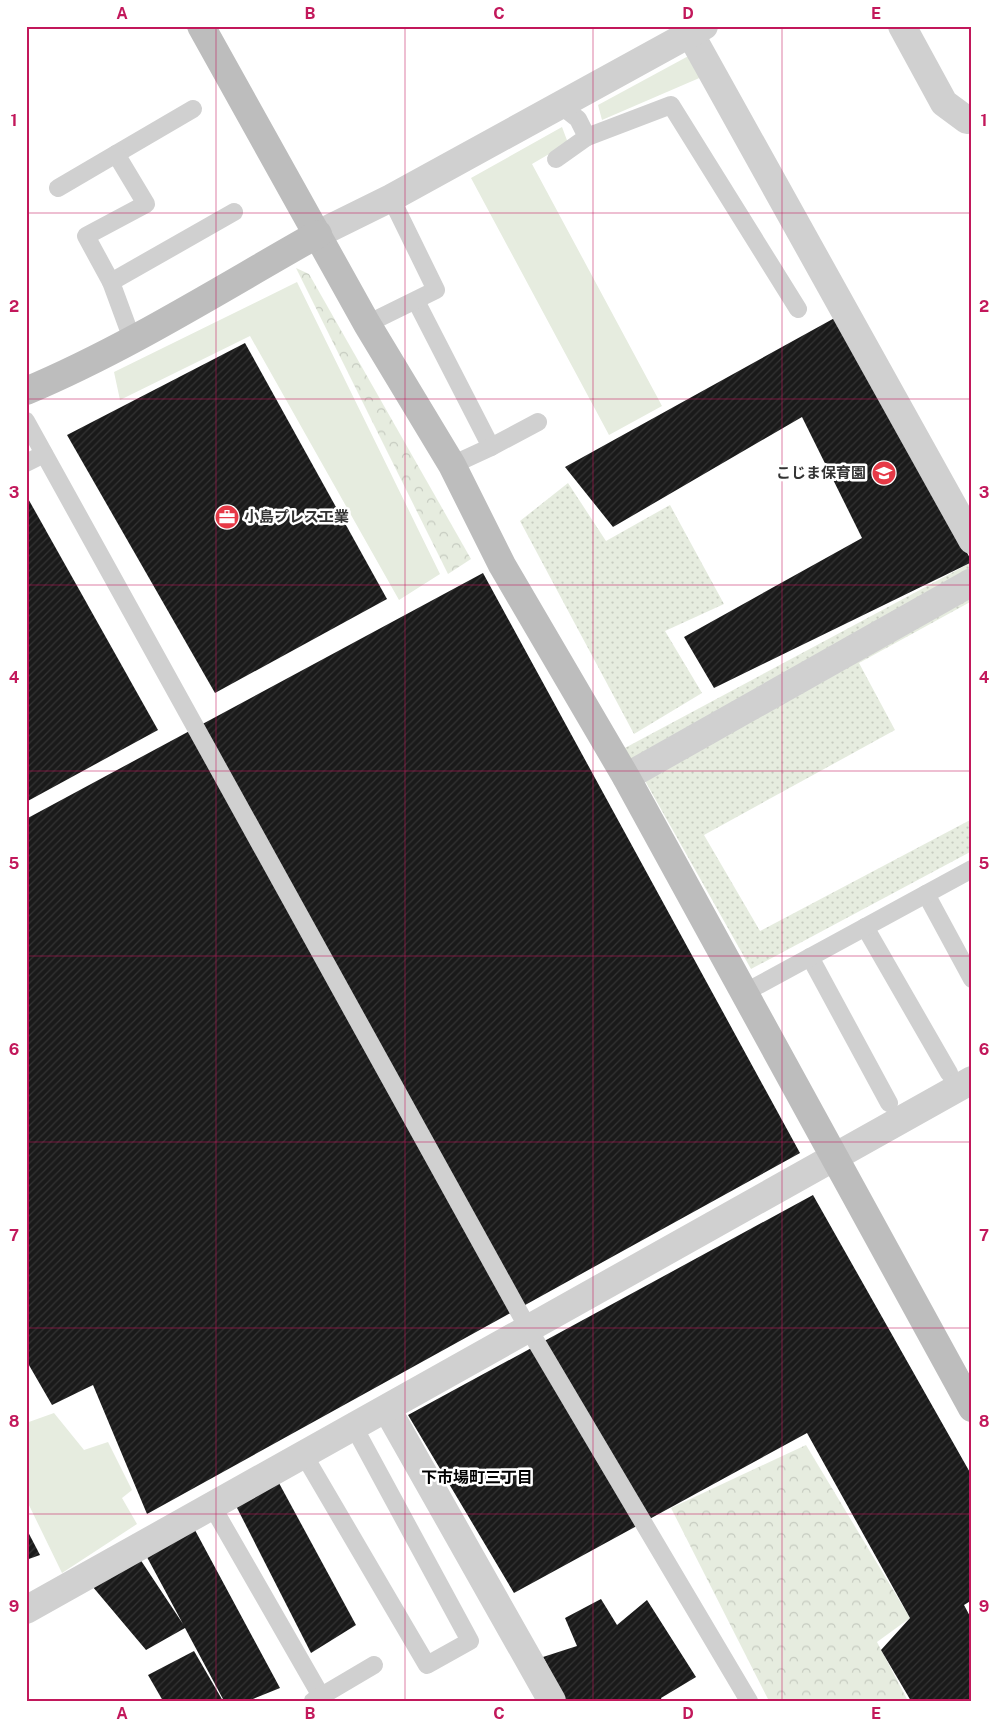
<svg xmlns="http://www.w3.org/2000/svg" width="998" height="1727" font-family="'Public Sans','Noto Sans JP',sans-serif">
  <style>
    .grass { fill: #e6ecdf }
    .forest { fill: url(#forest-crowns) }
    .park { fill: url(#park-dots) }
    .building { fill: url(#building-hatch) }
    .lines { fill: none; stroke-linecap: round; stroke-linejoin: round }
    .lane { stroke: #d0d0d0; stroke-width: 18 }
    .street { stroke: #d0d0d0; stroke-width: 28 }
    .secondary { stroke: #bdbdbd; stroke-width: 28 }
    .grid { fill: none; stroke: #c2185b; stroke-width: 1; stroke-opacity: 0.55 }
    .labels { text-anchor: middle; stroke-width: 5; stroke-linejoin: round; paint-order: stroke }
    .poi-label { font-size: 15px; font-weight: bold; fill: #333; stroke: #fff; text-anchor: end }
    .neighbourhood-label { font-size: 16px; font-weight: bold; fill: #000; stroke: #fff }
    .neatline { fill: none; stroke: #c2185b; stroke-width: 2 }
    .grid-label { font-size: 16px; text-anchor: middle; font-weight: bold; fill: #c2185b }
  </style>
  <defs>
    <pattern id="forest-crowns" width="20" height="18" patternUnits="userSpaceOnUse" patternTransform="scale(1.25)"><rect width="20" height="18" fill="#e6ecdf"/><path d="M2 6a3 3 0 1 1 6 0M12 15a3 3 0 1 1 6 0" fill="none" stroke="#c6cbc0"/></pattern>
    <pattern id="park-dots" width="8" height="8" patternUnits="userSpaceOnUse" patternTransform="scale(1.25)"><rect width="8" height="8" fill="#e6ecdf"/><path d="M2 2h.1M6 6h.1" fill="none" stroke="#c6cbc0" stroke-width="1.8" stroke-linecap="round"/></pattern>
    <pattern id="building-hatch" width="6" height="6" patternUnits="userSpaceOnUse" patternTransform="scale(1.25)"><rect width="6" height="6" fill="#1a1a1a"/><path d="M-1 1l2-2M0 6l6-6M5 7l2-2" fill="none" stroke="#333"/></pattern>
  </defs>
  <rect width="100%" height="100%" fill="#fff"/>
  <g class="grass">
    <path d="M 694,53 L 704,76 L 602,120 L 598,105 Z"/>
    <path d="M 562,127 L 568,143 L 532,164 L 662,406 L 609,435 L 471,178 Z"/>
    <path d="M 297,282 L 440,574 L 399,600 L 250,336 L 120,400 L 114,372 Z"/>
    <path d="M 54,1413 L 84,1450 L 108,1442 L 132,1490 L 122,1498 L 137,1524 L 62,1573 L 26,1499 L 26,1423 Z"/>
  </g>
  <g class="forest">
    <path d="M 296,268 L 309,274 L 471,559 L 448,574 Z"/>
    <path d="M 806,1445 L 910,1618 L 877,1642 L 908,1701 L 769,1701 L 671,1508 Z"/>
  </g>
  <g class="park">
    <path d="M 568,483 L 606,541 L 670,505 L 724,604 L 665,631 L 702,693 L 634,734 L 520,521 Z"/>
    <path d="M 972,562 L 972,601 L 859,663 L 895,730 L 704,835 L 760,931 L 972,819 L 972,851 L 751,969 L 644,779 L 623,749 Z"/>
  </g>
  <g class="building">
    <path d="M 840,315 L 972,562 L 714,688 L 684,637 L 862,538 L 802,417 L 613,527 L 565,467 Z"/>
    <path d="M 245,343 L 387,599 L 215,693 L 67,435 Z"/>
    <path d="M 26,495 L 158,730 L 26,802 Z"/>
    <path d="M 483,573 L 800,1153 L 147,1514 L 93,1385 L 52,1405 L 26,1360 L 26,819 Z"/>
    <path d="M 813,1195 L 972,1476 L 972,1600 L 964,1605 L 972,1620 L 972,1701 L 911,1701 L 881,1650 L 910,1618 L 807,1433 L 514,1593 L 408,1415 Z"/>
    <path d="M 273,1472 L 356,1625 L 311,1653 L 233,1500 Z"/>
    <path d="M 189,1519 L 280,1688 L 248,1701 L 224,1701 L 185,1628 L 146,1650 L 87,1580 L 134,1550 L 183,1624 L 141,1546 Z"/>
    <path d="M 26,1528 L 40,1555 L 26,1560 Z"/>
    <path d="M 601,1599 L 617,1625 L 647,1600 L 696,1677 L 661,1698 L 662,1701 L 566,1701 L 543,1657 L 577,1646 L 565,1618 Z"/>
    <path d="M 194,1651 L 223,1701 L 163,1701 L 148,1675 Z"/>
  </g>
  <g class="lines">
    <g class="lane">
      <path d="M 587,137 L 671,105 L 798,309"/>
      <path d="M 116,154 L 193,109"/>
      <path d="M 556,159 L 587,137 L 578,119 L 560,105"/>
      <path d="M 58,188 L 116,154 L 146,204 L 86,236 L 111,282"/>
      <path d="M 416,301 L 491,447 L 452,465"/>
      <path d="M 367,324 L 436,290 L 391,198"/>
      <path d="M 132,339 L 111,282 L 234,212"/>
      <path d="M 26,421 L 528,1328 L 749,1701"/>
      <path d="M 491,447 L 538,422"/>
      <path d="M 26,463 L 44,454"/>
      <path d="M 926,894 L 972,979"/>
      <path d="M 865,927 L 949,1073"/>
      <path d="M 810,957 L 889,1103"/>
      <path d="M 744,993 L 972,869"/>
      <path d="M 304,1455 L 427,1665 L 470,1641 L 354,1427"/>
      <path d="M 212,1506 L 321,1696"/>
      <path d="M 313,1701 L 374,1665"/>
    </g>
    <g class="street">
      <path d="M 686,26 L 972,540"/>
      <path d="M 902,26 L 944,103 L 967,120"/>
      <path d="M 318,234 L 391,198 L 704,26"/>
      <path d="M 626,777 L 972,582"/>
      <path d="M 387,1409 L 552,1701"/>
      <path d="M 26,1610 L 972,1080"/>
    </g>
    <g class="secondary">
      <path d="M 201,26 L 367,324 L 452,465 L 502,565 L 626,777 L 972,1408"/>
      <path d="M 26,391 C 128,348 222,288 318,234"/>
    </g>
  </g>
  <path class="grid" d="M 216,26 L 216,1701M 405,26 L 405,1701M 593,26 L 593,1701M 782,26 L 782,1701M 26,213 L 972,213M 26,399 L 972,399M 26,585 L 972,585M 26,771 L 972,771M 26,956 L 972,956M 26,1142 L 972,1142M 26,1328 L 972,1328M 26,1514 L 972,1514"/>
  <defs>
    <symbol id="school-disc" viewBox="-11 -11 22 22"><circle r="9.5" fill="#e63946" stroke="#fff"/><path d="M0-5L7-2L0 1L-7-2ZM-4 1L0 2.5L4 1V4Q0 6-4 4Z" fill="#fff"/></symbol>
    <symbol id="office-disc" viewBox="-11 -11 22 22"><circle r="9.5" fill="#e63946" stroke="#fff"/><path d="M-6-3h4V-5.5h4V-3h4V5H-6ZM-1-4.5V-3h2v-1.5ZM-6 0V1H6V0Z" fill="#fff"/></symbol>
  </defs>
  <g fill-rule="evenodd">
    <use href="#school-disc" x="870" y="459" width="28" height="28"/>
    <use href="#office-disc" x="213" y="503" width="28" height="28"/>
  </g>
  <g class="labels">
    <g class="poi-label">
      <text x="866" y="478">こじま保育園</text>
      <text x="244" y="522" text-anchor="start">小島プレス工業</text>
    </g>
    <g class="neighbourhood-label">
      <text x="477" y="1483">下市場町三丁目</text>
    </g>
  </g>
  <rect width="998" height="1727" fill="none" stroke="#ffffff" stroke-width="55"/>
  <rect x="28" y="28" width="942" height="1672" class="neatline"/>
  <g class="grid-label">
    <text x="122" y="19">A</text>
    <text x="310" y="19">B</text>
    <text x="499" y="19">C</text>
    <text x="688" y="19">D</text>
    <text x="876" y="19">E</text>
    <text x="14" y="126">1</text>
    <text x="984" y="126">1</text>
    <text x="14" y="312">2</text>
    <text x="984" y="312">2</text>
    <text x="14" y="498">3</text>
    <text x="984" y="498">3</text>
    <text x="14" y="683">4</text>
    <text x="984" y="683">4</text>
    <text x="14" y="869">5</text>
    <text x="984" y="869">5</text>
    <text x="14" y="1055">6</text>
    <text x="984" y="1055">6</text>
    <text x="14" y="1241">7</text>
    <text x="984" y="1241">7</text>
    <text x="14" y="1427">8</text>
    <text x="984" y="1427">8</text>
    <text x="14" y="1612">9</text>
    <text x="984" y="1612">9</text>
    <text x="122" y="1719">A</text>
    <text x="310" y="1719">B</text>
    <text x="499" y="1719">C</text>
    <text x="688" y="1719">D</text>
    <text x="876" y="1719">E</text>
  </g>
</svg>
